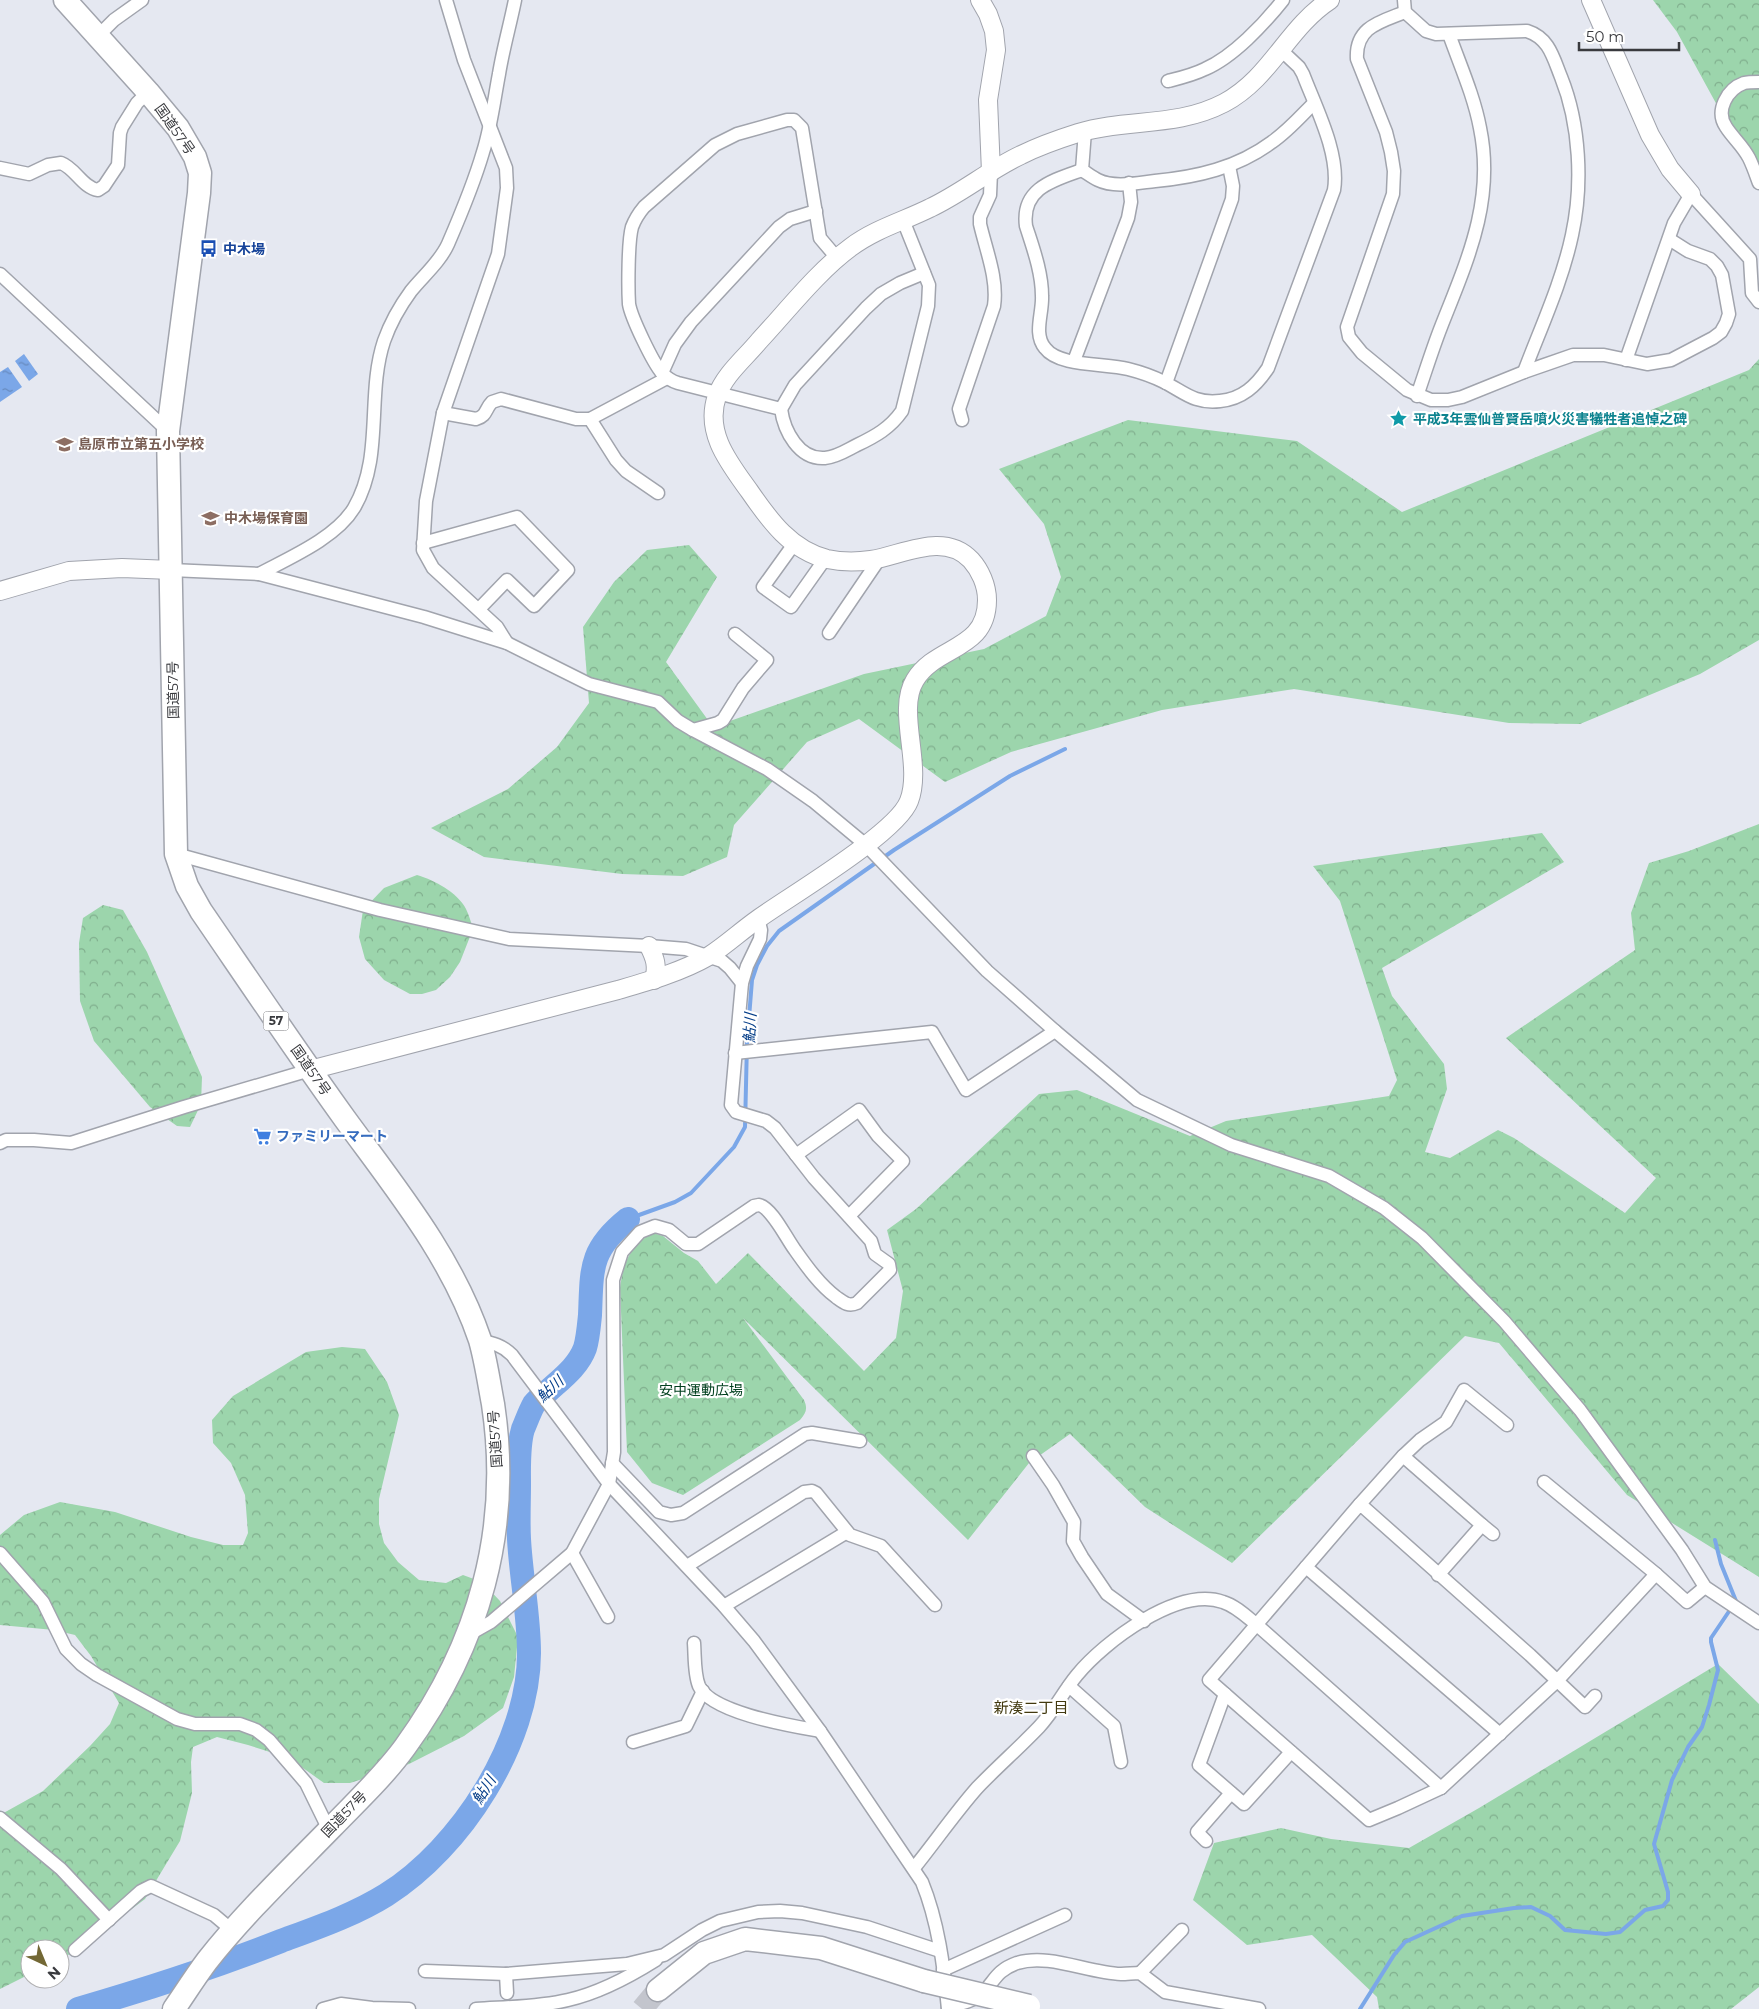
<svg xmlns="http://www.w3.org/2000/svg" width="1759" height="2009" font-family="Montserrat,'Noto Sans JP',sans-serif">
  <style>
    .forest { fill: url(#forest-crowns) }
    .water { fill: url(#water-ripples) }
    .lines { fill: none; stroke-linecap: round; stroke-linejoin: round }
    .stream { stroke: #7ba7e8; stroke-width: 4 }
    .river { stroke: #7ba7e8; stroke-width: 24 }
    .highway-tunnel { stroke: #c3c5cd; stroke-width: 22; stroke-dasharray: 22 11; stroke-linecap: butt }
    .street-casing { stroke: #a1a4ad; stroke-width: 15 }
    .secondary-casing { stroke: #a1a4ad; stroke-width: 20 }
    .highway-casing { stroke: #a1a4ad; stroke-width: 25 }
    .street { stroke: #fff; stroke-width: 12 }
    .secondary { stroke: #fff; stroke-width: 18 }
    .highway { stroke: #fff; stroke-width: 22 }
    .highway-bridge-casing { stroke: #a1a4ad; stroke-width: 25; stroke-linecap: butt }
    .highway-bridge { stroke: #fff; stroke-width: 22 }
    .labels { text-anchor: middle; stroke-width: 4.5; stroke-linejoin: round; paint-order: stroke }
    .shield { fill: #fff; stroke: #747578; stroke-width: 1 }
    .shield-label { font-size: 12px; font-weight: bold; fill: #393a3e }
    .street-label { font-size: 14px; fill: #393a3e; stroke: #fff }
    .transit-label { font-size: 14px; font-weight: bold; fill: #164399; stroke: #fff; text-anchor: start }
    .culture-label { font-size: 14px; font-weight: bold; fill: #0d838f; stroke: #fff; text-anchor: start }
    .education-label { font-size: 14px; font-weight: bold; fill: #785e54; stroke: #fff; text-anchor: start }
    .shop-label { font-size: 14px; font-weight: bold; fill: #366cbe; stroke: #fff; text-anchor: start }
    .park-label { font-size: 14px; fill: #02401f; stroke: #fff }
    .water-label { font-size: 15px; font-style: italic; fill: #043d88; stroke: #fff }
    .neighbourhood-label { font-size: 15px; fill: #42390f; stroke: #fff }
  </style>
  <defs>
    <pattern id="forest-crowns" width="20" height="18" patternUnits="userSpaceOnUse" patternTransform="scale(1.25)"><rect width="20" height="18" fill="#9cd5ac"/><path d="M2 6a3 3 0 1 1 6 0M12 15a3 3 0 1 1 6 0" fill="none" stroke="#80ae8d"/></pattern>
    <pattern id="water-ripples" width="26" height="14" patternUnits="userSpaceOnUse" patternTransform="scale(1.25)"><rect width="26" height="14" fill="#7ba7e8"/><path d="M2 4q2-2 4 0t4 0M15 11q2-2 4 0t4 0" fill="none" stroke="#6689bd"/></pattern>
  </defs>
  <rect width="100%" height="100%" fill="#e5e8f1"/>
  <g class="forest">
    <path d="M 1653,0 L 1759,0 L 1759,182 L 1677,32 Z"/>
    <path d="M 1759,359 L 1759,640 L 1700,674 L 1580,724 L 1509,723 L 1294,689 L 1162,710 L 1011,752 L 945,782 L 859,719 L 807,742 L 734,825 L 727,857 L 683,876 L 622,874 L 484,857 L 431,828 L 508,789 L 557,747 L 589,703 L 583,627 L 614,582 L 647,550 L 689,545 L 717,577 L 666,662 L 713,727 L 864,674 L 984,649 L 1046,616 L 1061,577 L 1044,524 L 999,469 L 1128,420 L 1297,441 L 1402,512 L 1749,370 Z"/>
    <path d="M 1759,824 L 1759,1577 L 1627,1495 L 1499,1343 L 1465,1336 L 1232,1563 L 1145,1507 L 1070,1434 L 1029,1463 L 968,1540 L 743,1318 L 804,1400 C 808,1409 806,1413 800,1420 L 683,1495 L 652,1483 L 627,1452 L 620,1288 C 623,1264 630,1244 653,1233 L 663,1236 L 684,1253 L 698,1261 L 716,1284 L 748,1253 L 864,1371 L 896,1338 L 903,1291 L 887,1230 L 916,1209 L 1039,1094 L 1077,1090 L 1190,1136 L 1226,1121 L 1389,1096 L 1397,1080 L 1340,901 L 1313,866 L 1542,833 L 1564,862 L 1382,968 L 1392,996 L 1444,1064 L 1447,1089 L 1425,1152 L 1450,1158 L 1498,1130 L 1514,1138 L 1625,1213 L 1656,1178 L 1506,1038 L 1635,950 L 1631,913 L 1649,863 L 1689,851 Z"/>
    <path d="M 417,875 C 434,880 457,892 466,909 C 469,915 471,922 473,929 L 460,962 L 450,977 L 436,990 L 422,994 L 410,994 L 384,980 L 365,959 L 359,937 L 363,910 L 384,888 Z"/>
    <path d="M 103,905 L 123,910 L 147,952 L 202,1077 L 201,1104 L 190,1127 L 177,1126 L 150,1107 L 94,1041 L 80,1001 L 79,943 L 83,918 Z"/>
    <path d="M 342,1347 L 365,1349 L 387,1382 L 399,1415 L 379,1499 L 379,1524 L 384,1543 L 398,1562 L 419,1580 L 446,1583 L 463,1575 L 482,1582 L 500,1601 L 518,1637 L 514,1677 L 503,1708 L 464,1736 L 409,1764 L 350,1783 L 324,1783 L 289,1758 L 248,1745 L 217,1737 L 193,1747 L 191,1762 L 192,1793 L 180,1841 L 145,1899 L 76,1951 L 60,1959 L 60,1949 L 30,1949 L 30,1974 L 0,1989 L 0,1815 L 43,1791 L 90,1746 L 110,1724 L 119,1703 L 91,1656 L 75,1635 L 54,1630 L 0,1625 L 0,1535 L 24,1515 L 60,1502 L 115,1512 L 191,1537 L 223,1545 L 243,1545 L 248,1533 L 245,1495 L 231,1463 L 213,1443 L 212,1420 L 233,1396 L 306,1352 Z"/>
    <path d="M 1718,1664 L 1759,1704 L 1759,1987 L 1731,2009 L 1379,2009 L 1377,1997 L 1312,1935 L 1247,1945 L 1193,1900 L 1214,1843 L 1281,1828 L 1331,1839 L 1409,1848 L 1479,1808 Z"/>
  </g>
  <g class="water">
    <path d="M 24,354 L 38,374 L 29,381 L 15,361 Z"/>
    <path d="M 8,367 L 22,387 L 0,402 L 0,372 Z"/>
  </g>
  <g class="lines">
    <g class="stream">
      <path d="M 628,1219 L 675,1202 L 691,1193 L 734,1147 L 745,1127 L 747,1043 L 752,980 L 757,965 L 767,946 L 779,931 L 894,850 L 1010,776 L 1065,749"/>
      <path d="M 1360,2009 L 1394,1955 L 1405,1942 L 1462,1916 L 1514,1908 L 1531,1907 L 1550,1916 L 1565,1930 L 1606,1934 L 1620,1932 L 1645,1910 L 1663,1906 L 1668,1900 L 1668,1892 L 1654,1844 L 1672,1780 L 1688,1747 L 1702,1727 L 1709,1705 L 1718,1670 L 1711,1642 L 1711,1638 L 1736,1601 L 1721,1564 L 1715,1540"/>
    </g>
    <path class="river" d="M 78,2009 C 147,1989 215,1967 281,1941 C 316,1928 354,1915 386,1895 C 461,1848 529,1742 529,1653 C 529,1615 521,1577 519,1539 C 518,1520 519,1502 519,1484 C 519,1467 518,1445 523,1429 C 526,1422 530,1411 534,1404 C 537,1400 542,1396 546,1393 C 561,1379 578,1367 585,1348 C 588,1338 589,1325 590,1315 C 592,1269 589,1250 628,1219"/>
    <path class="highway-tunnel" d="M 642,2009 L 658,1990"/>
    <defs>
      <g id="street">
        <path d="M 446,0 L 464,60 L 506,168 L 507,188 L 498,254 L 443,413 L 426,501 L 423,550 L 433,568 L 497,627 L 507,643"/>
        <path d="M 1404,0 L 1405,12 L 1426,31 L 1436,34 L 1527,31 C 1549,38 1553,57 1561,77 C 1580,124 1583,185 1572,235 C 1562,282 1541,327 1524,372"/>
        <path d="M 1405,12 C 1380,22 1355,27 1357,59 L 1386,132 L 1391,152 L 1394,171 L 1393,194 L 1347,327 L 1349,337 L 1362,353 L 1407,390 L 1431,400 L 1448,400 L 1462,397 L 1524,372 L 1573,355 L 1604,355 L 1647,364 L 1671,360 L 1713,338 L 1721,332 L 1726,323 L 1729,314 L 1722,275 L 1717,266 L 1710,259 L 1688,251 L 1669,239"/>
        <path d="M 98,36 L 114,20 L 142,0"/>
        <path d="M 1168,81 C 1180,78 1193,75 1205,69 C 1233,57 1264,24 1283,0"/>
        <path d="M 1759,82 C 1754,82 1748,82 1744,83 C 1727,89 1715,111 1726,127 C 1733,138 1743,146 1749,158 C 1753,166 1756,175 1759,183"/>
        <path d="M 1085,131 L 1082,170 C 1087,173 1092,177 1098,180 C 1114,188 1137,183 1155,181 C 1197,177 1237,168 1272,142 C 1288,131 1301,116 1314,103"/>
        <path d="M 0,168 L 29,174 L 48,165 L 61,163 C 75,168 83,188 98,190 L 104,186 L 118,165 L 120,133 L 122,127 L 137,103 L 148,92"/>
        <path d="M 1082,170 C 1054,180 1021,188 1026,226 C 1033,248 1042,272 1042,296 C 1043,313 1033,334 1045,348 C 1059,367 1105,363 1128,369 C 1140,372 1152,376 1164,382 C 1184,392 1194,404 1220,401 C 1242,399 1256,386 1268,368 L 1334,190 C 1340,154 1316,108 1303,74 L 1299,67 L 1282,51"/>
        <path d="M 837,258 L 820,238 L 802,128 L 794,120 L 787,120 L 737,134 L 715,145 L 644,207 C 639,213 635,219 632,227 C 628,241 628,288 629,304 C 631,317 653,363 662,373 C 667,378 671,381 678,383 L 781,409 C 784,431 799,460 825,458 C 837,457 847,450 857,445 C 876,436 890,428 902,411 L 928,306 L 929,285 L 903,220"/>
        <path d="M 0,274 L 168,431"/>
        <path d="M 1626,360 L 1674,223 L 1691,194 L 1750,259 L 1752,293 L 1759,302"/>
        <path d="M 1074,361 L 1128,218 L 1131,202 L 1129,183"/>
        <path d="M 662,373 L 675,344 L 691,322 L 779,227 L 790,219 L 816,211"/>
        <path d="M 1166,383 L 1232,199 L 1233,186 L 1229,166"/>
        <path d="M 1417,396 C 1425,373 1432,350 1441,327 C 1467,261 1495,201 1480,128 C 1474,96 1460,65 1449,34"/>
        <path d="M 781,409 L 795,385 L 866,308 L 881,294 L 900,283 L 924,273"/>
        <path d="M 443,413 L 476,419 C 487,416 485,409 492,402 L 501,399 L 576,419 L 590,419 L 667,378"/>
        <path d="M 590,419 L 616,460 L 626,471 L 658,493"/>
        <path d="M 962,420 L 959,409 L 994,306 C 998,279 986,250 980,224 L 980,217 L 990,195 L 991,172"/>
        <path d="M 423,543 L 517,517 L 568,570 L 534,606 L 507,580 L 479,609"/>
        <path d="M 794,544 L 763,587 L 791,607 L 825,559"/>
        <path d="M 171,570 L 259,574 L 424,617 L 507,643 L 589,684 L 658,702 L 678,721 L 693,730 L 767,769 L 813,801 L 866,845 L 987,971 L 1055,1031 L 1137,1100 L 1231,1145 L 1329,1176 L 1384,1208 L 1422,1238 L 1504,1321 L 1580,1410 L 1682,1550 L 1705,1587 L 1759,1623"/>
        <path d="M 259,574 C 289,558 336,538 354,508 C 384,457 366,395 384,341 C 390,324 400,306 411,291 C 423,276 440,262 448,244 C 461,214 474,183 483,152 C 491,127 494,100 499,74 C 503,49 510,25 515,0"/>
        <path d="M 829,633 L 880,558"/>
        <path d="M 693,730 L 718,723 L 723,720 L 743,688 L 767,660 L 735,634"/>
        <path d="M 176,854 L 380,910 L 509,939 L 649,946 L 686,949 L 722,961 L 730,968 L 742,983"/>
        <path d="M 735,1053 L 932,1032 L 966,1090 L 1055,1031"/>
        <path d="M 0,1143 L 6,1140 L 34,1140 L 71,1143 L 184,1107 L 310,1070"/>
        <path d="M 796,1155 L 859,1110 L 878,1136 L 903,1161 L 849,1216"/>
        <path d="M 480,1341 C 493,1343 502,1345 512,1355 L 609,1484 L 724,1606 L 754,1641 L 820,1731 L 922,1882 C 938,1921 944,1967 948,2009"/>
        <path d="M 1033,1456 L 1053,1485 L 1074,1522 L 1073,1541 L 1082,1557 L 1107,1594 L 1144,1621"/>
        <path d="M 1403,1456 L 1420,1440 L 1446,1422 L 1464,1390 L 1507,1425"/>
        <path d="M 612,1463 L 659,1512 L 671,1515 L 683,1513 L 805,1434 L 812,1433 L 860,1441"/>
        <path d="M 1544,1482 L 1656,1574 L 1687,1602 L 1705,1587"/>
        <path d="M 1360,1504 L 1403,1456 L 1482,1525 L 1438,1575"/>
        <path d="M 1482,1525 L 1493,1534"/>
        <path d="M 0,1553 L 43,1602 L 66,1649 L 81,1664 L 97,1675 L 177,1719 L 195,1724 L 240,1724 L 256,1730 L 269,1740 L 306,1783 L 329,1830"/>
        <path d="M 572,1553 L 608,1617"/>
        <path d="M 687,1566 L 804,1492 L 812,1491 L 816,1493 L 850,1535 L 881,1546 L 935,1605"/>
        <path d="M 1306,1567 L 1500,1734"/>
        <path d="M 724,1606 L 847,1532"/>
        <path d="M 468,1635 L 491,1622 L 572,1553 L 609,1484 L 614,1452 L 613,1280 L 622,1252 L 640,1232 L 655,1226 L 669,1230 L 686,1244 L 698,1244 L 754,1206 L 759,1205 C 772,1208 786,1238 795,1250 C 807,1267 820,1285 836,1297 C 843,1302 848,1307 857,1303 L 890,1270 L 889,1264 L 875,1254 L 871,1241 L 814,1178 L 775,1128 L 766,1121 L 736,1112 L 731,1105 L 742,983 L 747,966 L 760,939 L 761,930 L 758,918"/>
        <path d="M 694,1643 C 695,1656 694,1674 699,1686 C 711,1713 792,1726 820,1731"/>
        <path d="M 1069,1686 L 1114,1726 L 1121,1762"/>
        <path d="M 1225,1694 L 1199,1765 L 1244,1804 L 1291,1752"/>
        <path d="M 1595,1696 L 1585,1707 L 1530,1655 L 1360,1504 L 1209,1680 L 1369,1820 L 1398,1808 L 1441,1788 L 1557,1681 L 1656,1574"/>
        <path d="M 633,1742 L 686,1726 L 703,1691"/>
        <path d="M 0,1818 L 61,1869 L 109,1920"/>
        <path d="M 1206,1841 L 1197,1832 L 1231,1793"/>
        <path d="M 914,1868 C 935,1842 955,1813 977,1788 C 997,1767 1019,1748 1039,1727 C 1054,1711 1063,1692 1077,1675 C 1104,1642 1178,1586 1223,1602 C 1236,1606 1247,1617 1257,1625 L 1441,1788"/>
        <path d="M 75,1950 L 141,1891 L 151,1886 L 214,1915 L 233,1931"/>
        <path d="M 943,1970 L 1065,1915"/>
        <path d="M 425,1971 L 506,1974 L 627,1964 L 664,1955 L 702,1930 L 720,1921 L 758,1912 L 780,1911 L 802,1913 L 867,1927 L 940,1951"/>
        <path d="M 1140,1973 L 1182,1930"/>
        <path d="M 506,1974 L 507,1993"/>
        <path d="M 948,2007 C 958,2004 968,2003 977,1997 C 995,1985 992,1972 1017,1963 C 1049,1953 1088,1973 1121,1974 C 1127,1974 1134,1973 1140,1973 L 1165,1992 L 1259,2009"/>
        <path d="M 323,2009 L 341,2004 L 372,2008 L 409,2009"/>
        <path d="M 476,2009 C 506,2007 538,2007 568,2000 C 599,1993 629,1977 656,1960"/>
      </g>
      <g id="secondary">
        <path d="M 980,0 L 988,14 L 994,31 L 996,50 L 988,100 L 991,172"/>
        <path d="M 1591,0 L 1650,135 L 1670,169 L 1691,194"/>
        <path d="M 0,591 L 69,571 L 122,568 L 171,570"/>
        <path d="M 649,946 C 655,958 658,966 654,980"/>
        <path d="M 310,1070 L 618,990 C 649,981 681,972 709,956 C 726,945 741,931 758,919 C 790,896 897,833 909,801 C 923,765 896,711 915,680 C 936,645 987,651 987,600 C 987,585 980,570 971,560 C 944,531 903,555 871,560 C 857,562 841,562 827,559 C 791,550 770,521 750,492 C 730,464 704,433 717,396 C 724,375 745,358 759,341 C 787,311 818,271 851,247 C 875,229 904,221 930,208 C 962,193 989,170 1021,155 C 1039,146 1059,139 1078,133 C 1127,118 1176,128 1224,103 C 1271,78 1287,28 1330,0"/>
      </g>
      <g id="highway">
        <path d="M 65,0 L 148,92 L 178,128 L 195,157 L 200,173 L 199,193 L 168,431 L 176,854 L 187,886 L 201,911 C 249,981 296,1051 345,1119 C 396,1189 452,1257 480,1340 C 486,1361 489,1383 493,1404 C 512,1529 479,1645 405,1747 C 384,1776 356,1802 331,1828 C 289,1871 244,1914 207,1961 C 195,1977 185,1993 174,2009"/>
        <path d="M 658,1990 L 704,1953 L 745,1939 L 821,1948 L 924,1981"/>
      </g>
    </defs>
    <use href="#street" class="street-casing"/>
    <use href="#secondary" class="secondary-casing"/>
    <use href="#highway" class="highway-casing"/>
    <use href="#street" class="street"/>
    <use href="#secondary" class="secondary"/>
    <use href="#highway" class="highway"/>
    <defs>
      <path id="highway-bridge" d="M 924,1981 L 1029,2006"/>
    </defs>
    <use href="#highway-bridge" class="highway-bridge-casing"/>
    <use href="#highway-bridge" class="highway-bridge"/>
  </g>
  <defs>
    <symbol id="bus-bare" viewBox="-9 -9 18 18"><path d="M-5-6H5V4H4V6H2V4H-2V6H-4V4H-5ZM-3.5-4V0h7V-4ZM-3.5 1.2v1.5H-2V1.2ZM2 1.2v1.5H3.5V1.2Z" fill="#1a4fb4" stroke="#fff" stroke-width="2.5" paint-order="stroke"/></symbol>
    <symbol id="sight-bare" viewBox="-9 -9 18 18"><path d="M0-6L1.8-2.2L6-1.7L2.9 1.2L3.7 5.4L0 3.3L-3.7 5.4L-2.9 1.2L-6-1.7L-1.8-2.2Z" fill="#0f9aa8" stroke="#fff" stroke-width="2.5" paint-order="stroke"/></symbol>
    <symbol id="school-bare" viewBox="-9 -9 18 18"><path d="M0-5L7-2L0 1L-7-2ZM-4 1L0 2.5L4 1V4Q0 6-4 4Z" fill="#8d6e63" stroke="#fff" stroke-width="2.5" paint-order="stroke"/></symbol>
    <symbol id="supermarket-bare" viewBox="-9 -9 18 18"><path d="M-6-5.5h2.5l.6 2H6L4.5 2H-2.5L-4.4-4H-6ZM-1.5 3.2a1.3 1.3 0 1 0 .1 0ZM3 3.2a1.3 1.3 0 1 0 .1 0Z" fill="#3f7fe0" stroke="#fff" stroke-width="2.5" paint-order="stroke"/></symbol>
  </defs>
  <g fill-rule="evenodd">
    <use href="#bus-bare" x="196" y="236" width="25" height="25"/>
    <use href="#sight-bare" x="1386" y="406" width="25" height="25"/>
    <use href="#school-bare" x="52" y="432" width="25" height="25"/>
    <use href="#school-bare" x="198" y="506" width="25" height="25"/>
    <use href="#supermarket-bare" x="250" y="1124" width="25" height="25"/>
  </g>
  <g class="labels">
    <rect class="shield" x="263.5" y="1011.5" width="25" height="19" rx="4"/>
    <g class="shield-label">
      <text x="276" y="1025">57</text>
    </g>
    <g class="street-label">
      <text transform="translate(175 129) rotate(55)" y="5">国道57号</text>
      <text transform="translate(173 690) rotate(-91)" y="5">国道57号</text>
      <text transform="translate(311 1070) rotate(55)" y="5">国道57号</text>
      <text transform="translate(495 1439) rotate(-94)" y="5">国道57号</text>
      <text transform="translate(344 1814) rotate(-46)" y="5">国道57号</text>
    </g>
    <g class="transit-label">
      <text x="223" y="254">中木場</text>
    </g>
    <g class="culture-label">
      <text x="1413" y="424">平成3年雲仙普賢岳噴火災害犠牲者追悼之碑</text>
    </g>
    <g class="education-label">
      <text x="78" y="449">島原市立第五小学校</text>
      <text x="224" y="523">中木場保育園</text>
    </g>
    <g class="shop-label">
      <text x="276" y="1141">ファミリーマート</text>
    </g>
    <g class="park-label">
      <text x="701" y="1395">安中運動広場</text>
    </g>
    <g class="water-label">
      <text transform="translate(750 1028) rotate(-87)" y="5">鮎川</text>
      <text transform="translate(550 1389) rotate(-43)" y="5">鮎川</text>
      <text transform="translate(484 1790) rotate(-58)" y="5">鮎川</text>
    </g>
    <g class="neighbourhood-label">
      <text x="1031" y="1713">新湊二丁目</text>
    </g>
  </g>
  <g transform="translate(45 1964) rotate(136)"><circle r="24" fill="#ffffff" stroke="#b0b0b2"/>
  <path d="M0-4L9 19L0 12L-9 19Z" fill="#736835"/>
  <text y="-8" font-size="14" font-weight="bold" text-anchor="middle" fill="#393a3e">N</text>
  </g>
  <path d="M1579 42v8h100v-8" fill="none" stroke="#393a3e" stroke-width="2.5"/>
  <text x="1586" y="42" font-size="15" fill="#393a3e" stroke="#ffffff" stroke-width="4" paint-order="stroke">50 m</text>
</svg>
